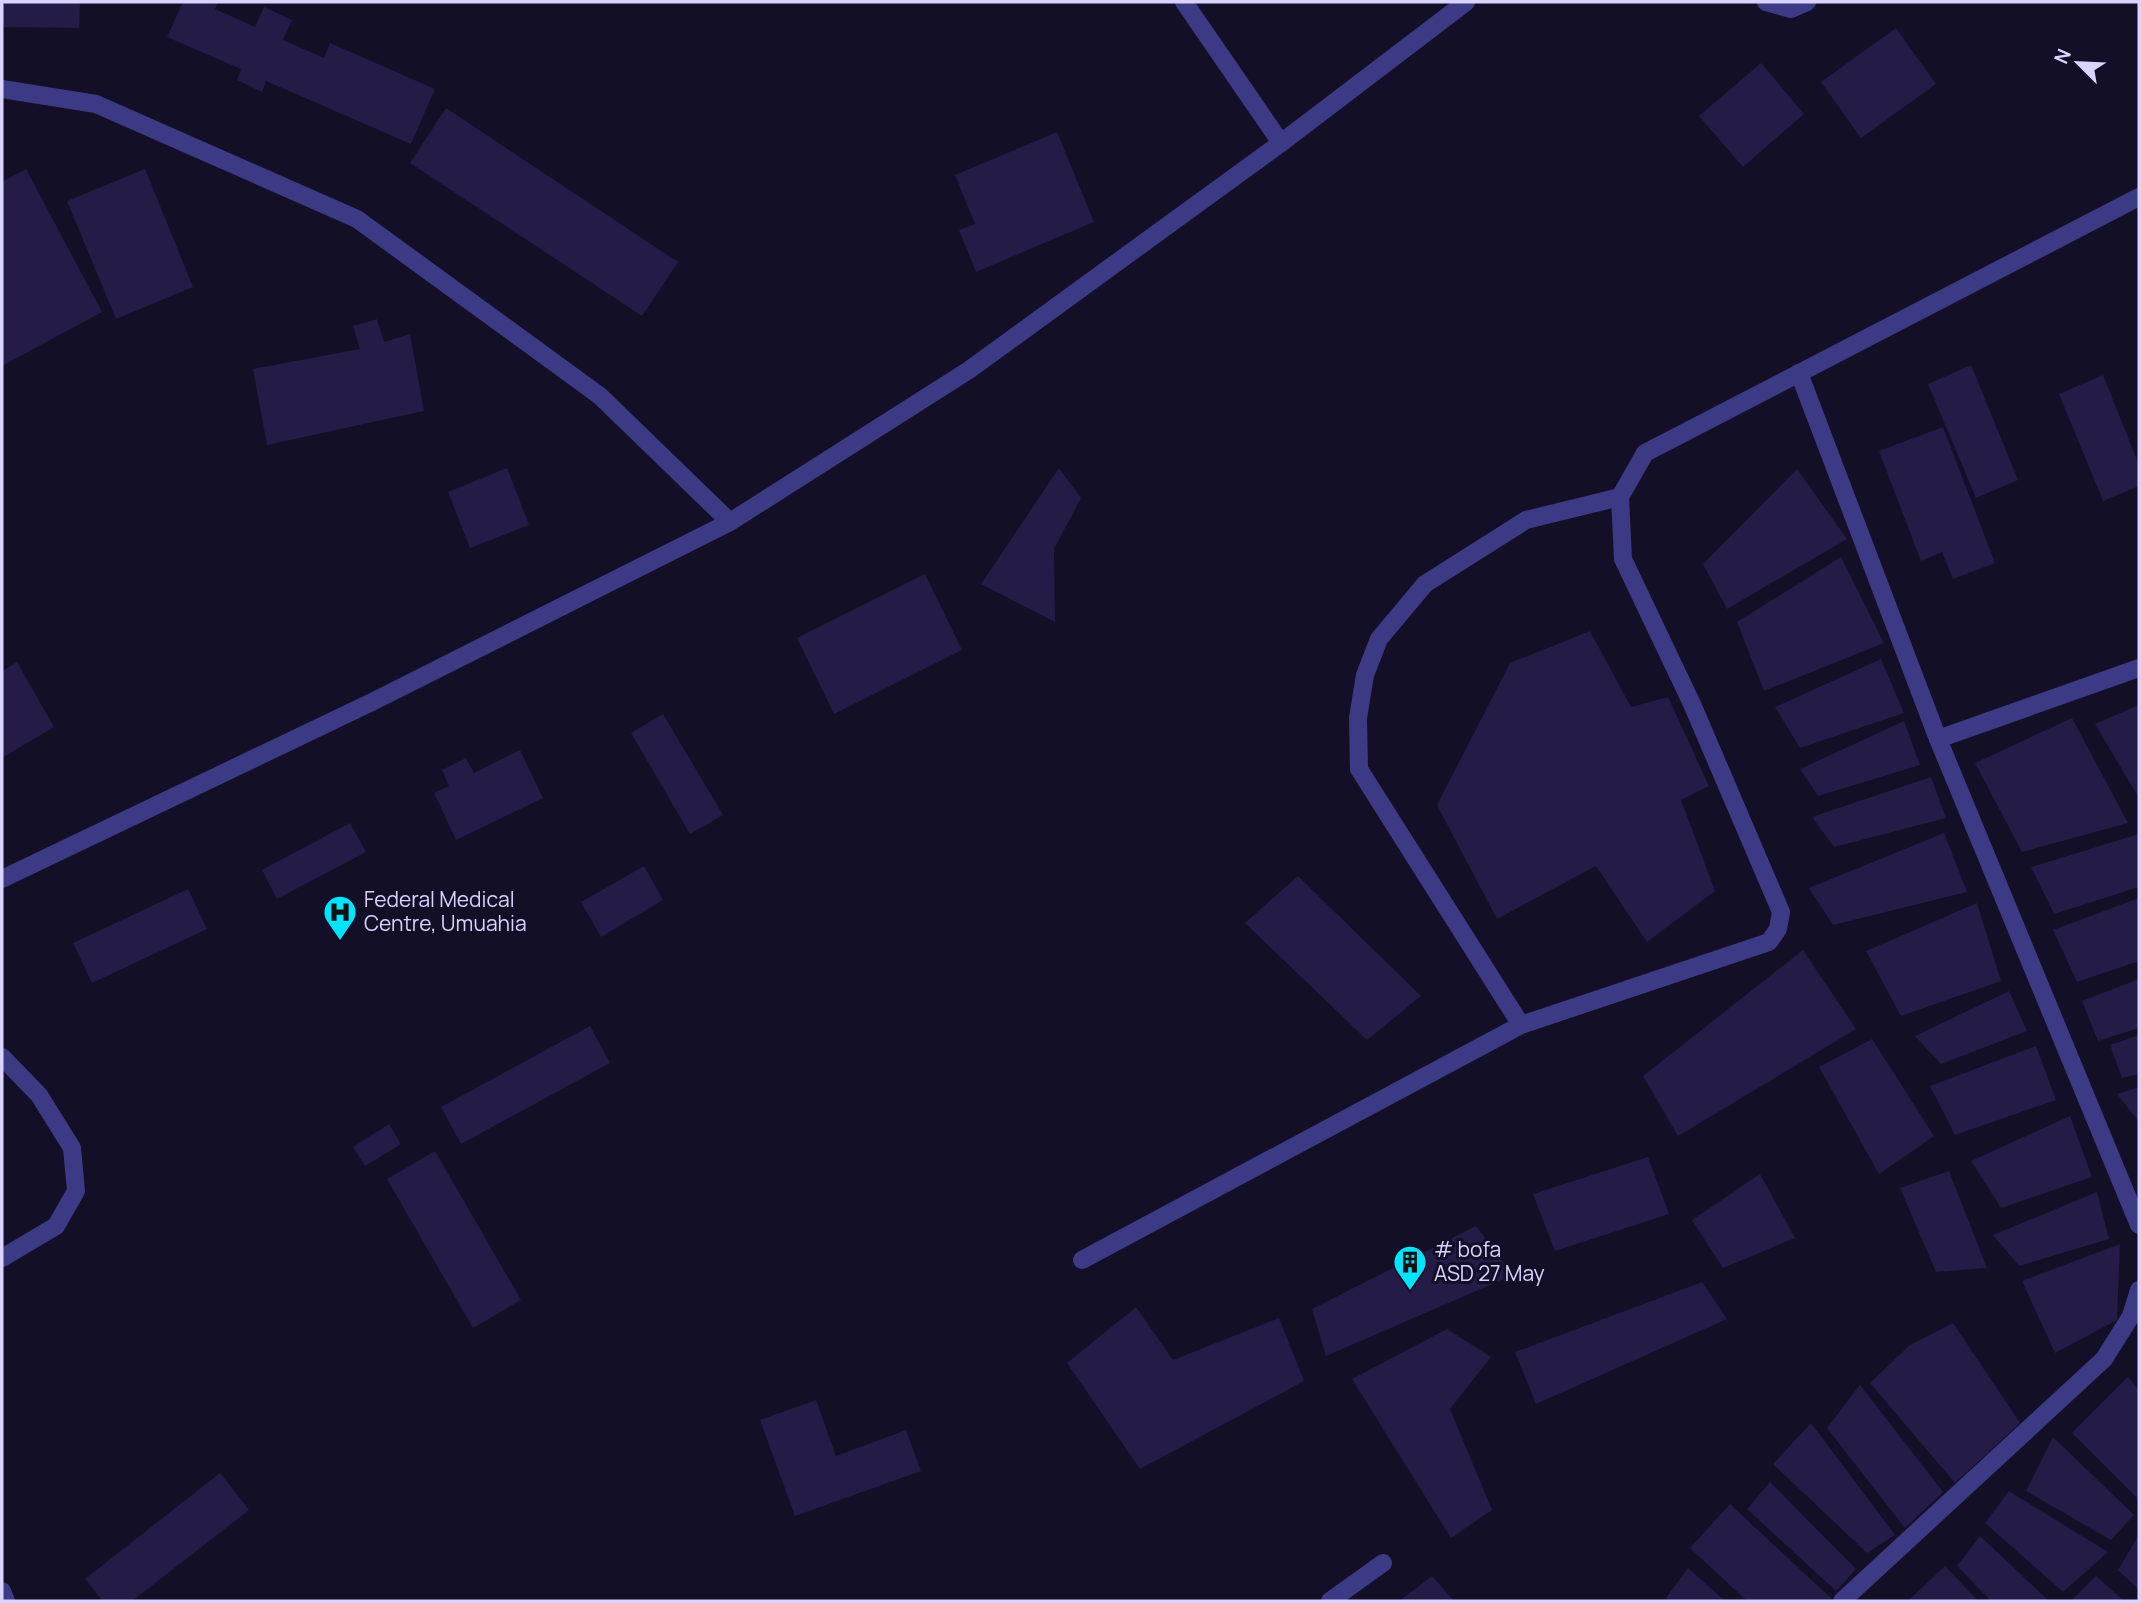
<svg xmlns="http://www.w3.org/2000/svg" width="2141" height="1603" font-family="Manrope,sans-serif">
  <style>
    .building { fill: #241b47 }
    .lines { fill: none; stroke-linecap: round; stroke-linejoin: round }
    .lane { stroke: #3d3a85; stroke-width: 18 }
    .street { stroke: #3d3a85; stroke-width: 18 }
    .labels { text-anchor: middle; stroke-width: 6; stroke-linejoin: round; paint-order: stroke }
    .poi-label { font-size: 21px; fill: #d9d4ff; stroke: #130f26; text-anchor: start }
  </style>
  <rect width="100%" height="100%" fill="#130f26"/>
  <g class="building">
    <path d="M 2,2 L 80,2 L 79,28 L 2,27 Z"/>
    <path d="M 183,2 L 218,2 L 215,9 L 255,27 L 264,7 L 292,20 L 283,40 L 324,58 L 330,43 L 435,89 L 411,144 L 266,81 L 262,92 L 237,80 L 241,69 L 167,37 Z"/>
    <path d="M 1896,28 L 1936,84 L 1861,138 L 1821,82 Z"/>
    <path d="M 1761,63 L 1804,114 L 1743,167 L 1699,116 Z"/>
    <path d="M 446,108 L 678,262 L 642,316 L 410,163 Z"/>
    <path d="M 1057,132 L 1094,222 L 976,272 L 959,230 L 975,224 L 955,175 Z"/>
    <path d="M 26,169 L 102,312 L 2,366 L 2,182 Z"/>
    <path d="M 145,169 L 193,287 L 116,319 L 67,201 Z"/>
    <path d="M 377,319 L 384,342 L 410,334 L 424,411 L 267,445 L 253,369 L 360,349 L 353,326 Z"/>
    <path d="M 1971,365 L 2018,480 L 1976,498 L 1928,384 Z"/>
    <path d="M 2103,375 L 2139,465 L 2139,486 L 2103,501 L 2059,394 Z"/>
    <path d="M 1943,427 L 1995,563 L 1953,579 L 1942,552 L 1921,561 L 1879,451 Z"/>
    <path d="M 507,468 L 529,525 L 470,548 L 448,492 Z"/>
    <path d="M 1059,468 L 1081,498 L 1054,549 L 1055,622 L 981,584 Z"/>
    <path d="M 1797,469 L 1847,539 L 1727,609 L 1703,564 Z"/>
    <path d="M 1841,557 L 1884,643 L 1764,691 L 1737,622 Z"/>
    <path d="M 925,574 L 962,650 L 834,714 L 797,638 Z"/>
    <path d="M 1590,631 L 1631,707 L 1668,697 L 1709,786 L 1681,800 L 1715,891 L 1647,942 L 1596,866 L 1497,919 L 1437,805 L 1510,663 Z"/>
    <path d="M 1881,659 L 1904,713 L 1800,748 L 1775,707 Z"/>
    <path d="M 17,662 L 54,727 L 2,758 L 2,671 Z"/>
    <path d="M 2139,705 L 2139,798 L 2095,724 Z"/>
    <path d="M 663,714 L 723,815 L 690,834 L 631,733 Z"/>
    <path d="M 2072,718 L 2128,823 L 2022,852 L 1975,763 Z"/>
    <path d="M 1904,721 L 1920,765 L 1818,796 L 1800,769 Z"/>
    <path d="M 520,750 L 543,798 L 456,840 L 434,793 L 449,786 L 442,770 L 466,758 L 474,773 Z"/>
    <path d="M 1931,777 L 1946,818 L 1834,847 L 1812,817 Z"/>
    <path d="M 350,823 L 366,852 L 277,899 L 262,870 Z"/>
    <path d="M 1944,833 L 1967,892 L 1833,925 L 1809,888 Z"/>
    <path d="M 2139,834 L 2139,887 L 2054,914 L 2031,867 Z"/>
    <path d="M 644,866 L 663,900 L 601,937 L 581,902 Z"/>
    <path d="M 1298,876 L 1421,996 L 1367,1040 L 1245,923 Z"/>
    <path d="M 188,889 L 207,929 L 92,983 L 73,943 Z"/>
    <path d="M 2139,898 L 2139,961 L 2077,982 L 2053,930 Z"/>
    <path d="M 1977,903 L 2001,981 L 1901,1016 L 1866,951 Z"/>
    <path d="M 1803,950 L 1856,1029 L 1678,1136 L 1643,1076 Z"/>
    <path d="M 2139,979 L 2139,1028 L 2098,1041 L 2082,1001 Z"/>
    <path d="M 2009,991 L 2027,1031 L 1941,1064 L 1915,1036 Z"/>
    <path d="M 590,1026 L 610,1063 L 461,1144 L 441,1107 Z"/>
    <path d="M 2139,1035 L 2139,1074 L 2122,1078 L 2110,1045 Z"/>
    <path d="M 1872,1039 L 1934,1136 L 1879,1174 L 1819,1067 Z"/>
    <path d="M 2036,1046 L 2056,1100 L 1955,1135 L 1930,1086 Z"/>
    <path d="M 2139,1087 L 2139,1122 L 2117,1094 Z"/>
    <path d="M 2070,1116 L 2092,1177 L 2001,1208 L 1971,1161 Z"/>
    <path d="M 389,1124 L 401,1144 L 365,1166 L 353,1147 Z"/>
    <path d="M 435,1151 L 521,1300 L 473,1328 L 387,1179 Z"/>
    <path d="M 1648,1157 L 1669,1214 L 1555,1251 L 1533,1194 Z"/>
    <path d="M 1949,1171 L 1987,1268 L 1936,1272 L 1900,1188 Z"/>
    <path d="M 1760,1174 L 1795,1238 L 1723,1268 L 1692,1220 Z"/>
    <path d="M 2097,1192 L 2109,1239 L 2019,1266 L 1993,1235 Z"/>
    <path d="M 1476,1226 L 1513,1275 L 1326,1356 L 1312,1309 Z"/>
    <path d="M 2120,1244 L 2117,1320 L 2055,1353 L 2022,1281 Z"/>
    <path d="M 1702,1282 L 1727,1319 L 1536,1404 L 1515,1352 Z"/>
    <path d="M 1136,1307 L 1173,1360 L 1279,1318 L 1304,1381 L 1140,1469 L 1067,1363 Z"/>
    <path d="M 1953,1323 L 2020,1423 L 1955,1483 L 1870,1383 L 1910,1345 Z"/>
    <path d="M 1447,1329 L 1491,1357 L 1450,1409 L 1492,1510 L 1451,1538 L 1352,1379 Z"/>
    <path d="M 2128,1377 L 2139,1391 L 2139,1500 L 2072,1433 Z"/>
    <path d="M 1860,1385 L 1943,1492 L 1905,1528 L 1827,1428 Z"/>
    <path d="M 816,1400 L 836,1456 L 906,1430 L 921,1471 L 795,1516 L 760,1420 Z"/>
    <path d="M 1811,1423 L 1895,1535 L 1867,1553 L 1773,1464 Z"/>
    <path d="M 2053,1437 L 2134,1515 L 2111,1540 L 2026,1491 Z"/>
    <path d="M 220,1473 L 249,1510 L 132,1601 L 103,1601 L 85,1579 Z"/>
    <path d="M 1770,1482 L 1856,1569 L 1836,1591 L 1747,1509 Z"/>
    <path d="M 2009,1491 L 2108,1552 L 2063,1592 L 1985,1523 Z"/>
    <path d="M 1730,1504 L 1834,1601 L 1747,1601 L 1690,1548 Z"/>
    <path d="M 2139,1535 L 2139,1590 L 2118,1570 Z"/>
    <path d="M 1980,1536 L 2049,1601 L 1991,1601 L 1957,1566 Z"/>
    <path d="M 1945,1566 L 1978,1601 L 1908,1601 Z"/>
    <path d="M 1688,1568 L 1725,1601 L 1669,1601 L 1666,1598 Z"/>
    <path d="M 1432,1576 L 1454,1601 L 1399,1601 Z"/>
    <path d="M 2096,1576 L 2124,1601 L 2073,1601 L 2072,1600 Z"/>
  </g>
  <g class="lines">
    <g class="lane">
      <path d="M 1184,2 L 1281,143"/>
      <path d="M 1766,2 L 1791,9 L 1807,2"/>
      <path d="M 2,89 L 96,104 L 357,219 L 600,396 L 730,522"/>
      <path d="M 2,879 L 372,702 L 730,522 L 969,370 L 1281,143 L 1466,2"/>
      <path d="M 2,1057 L 39,1095 L 72,1148 L 76,1191 L 56,1226 L 2,1258"/>
      <path d="M 2,1591 L 6,1601"/>
    </g>
    <g class="street">
      <path d="M 1799,373 L 1938,739 L 2139,1225"/>
      <path d="M 1938,739 L 2139,668"/>
      <path d="M 1521,1025 L 1359,769 L 1358,718 L 1365,675 L 1379,639 L 1425,584 L 1526,520 L 1620,497"/>
      <path d="M 1082,1260 L 1521,1025 L 1769,942 L 1778,929 L 1781,912 L 1692,704 L 1623,559 L 1620,497 L 1645,453 L 2139,197"/>
      <path d="M 1330,1601 L 1383,1563"/>
      <path d="M 1842,1601 L 2104,1359 L 2131,1316 L 2139,1290"/>
    </g>
  </g>
  <defs>
    <symbol id="hospital-pin" viewBox="-11 -11 22 30"><path d="M0 17L-7.5 6A9.5 9.5 0 1 1 7.5 6Z" fill="#00e5ff" stroke="#130f26"/><path d="M-5-5h3v3.5h4V-5h3V5h-3V1.5h-4V5h-3Z" fill="#111"/></symbol>
    <symbol id="building-pin" viewBox="-11 -11 22 30"><path d="M0 17L-7.5 6A9.5 9.5 0 1 1 7.5 6Z" fill="#00e5ff" stroke="#130f26"/><path d="M-4-6H4V6H1V3H-1V6H-4ZM-2.5-4.3h1.7v1.8h-1.7ZM.8-4.3h1.7v1.8H.8ZM-2.5-1h1.7V.8h-1.7ZM.8-1h1.7V.8H.8Z" fill="#111"/></symbol>
  </defs>
  <g fill-rule="evenodd">
    <use href="#hospital-pin" x="321" y="893" width="38" height="52"/>
    <use href="#building-pin" x="1391" y="1243" width="38" height="52"/>
  </g>
  <g class="labels">
    <g class="poi-label">
      <text x="364" y="907">Federal Medical<tspan x="364" dy="24">Centre, Umuahia</tspan></text>
      <text x="1434" y="1257"># bofa<tspan x="1434" dy="24">ASD 27 May</tspan></text>
    </g>
  </g>
  <rect width="2141" height="1603" fill="none" stroke="#d9d4ff" stroke-width="7"/>
  <g transform="translate(2078 63) rotate(294)" stroke="#130f26" stroke-width="5" paint-order="stroke">
  <path d="M0-5L12 26L0 18L-12 26Z" fill="#d9d4ff"/>
  <text y="-10" font-size="19" font-weight="bold" text-anchor="middle" fill="#d9d4ff">N</text>
  </g>
</svg>
